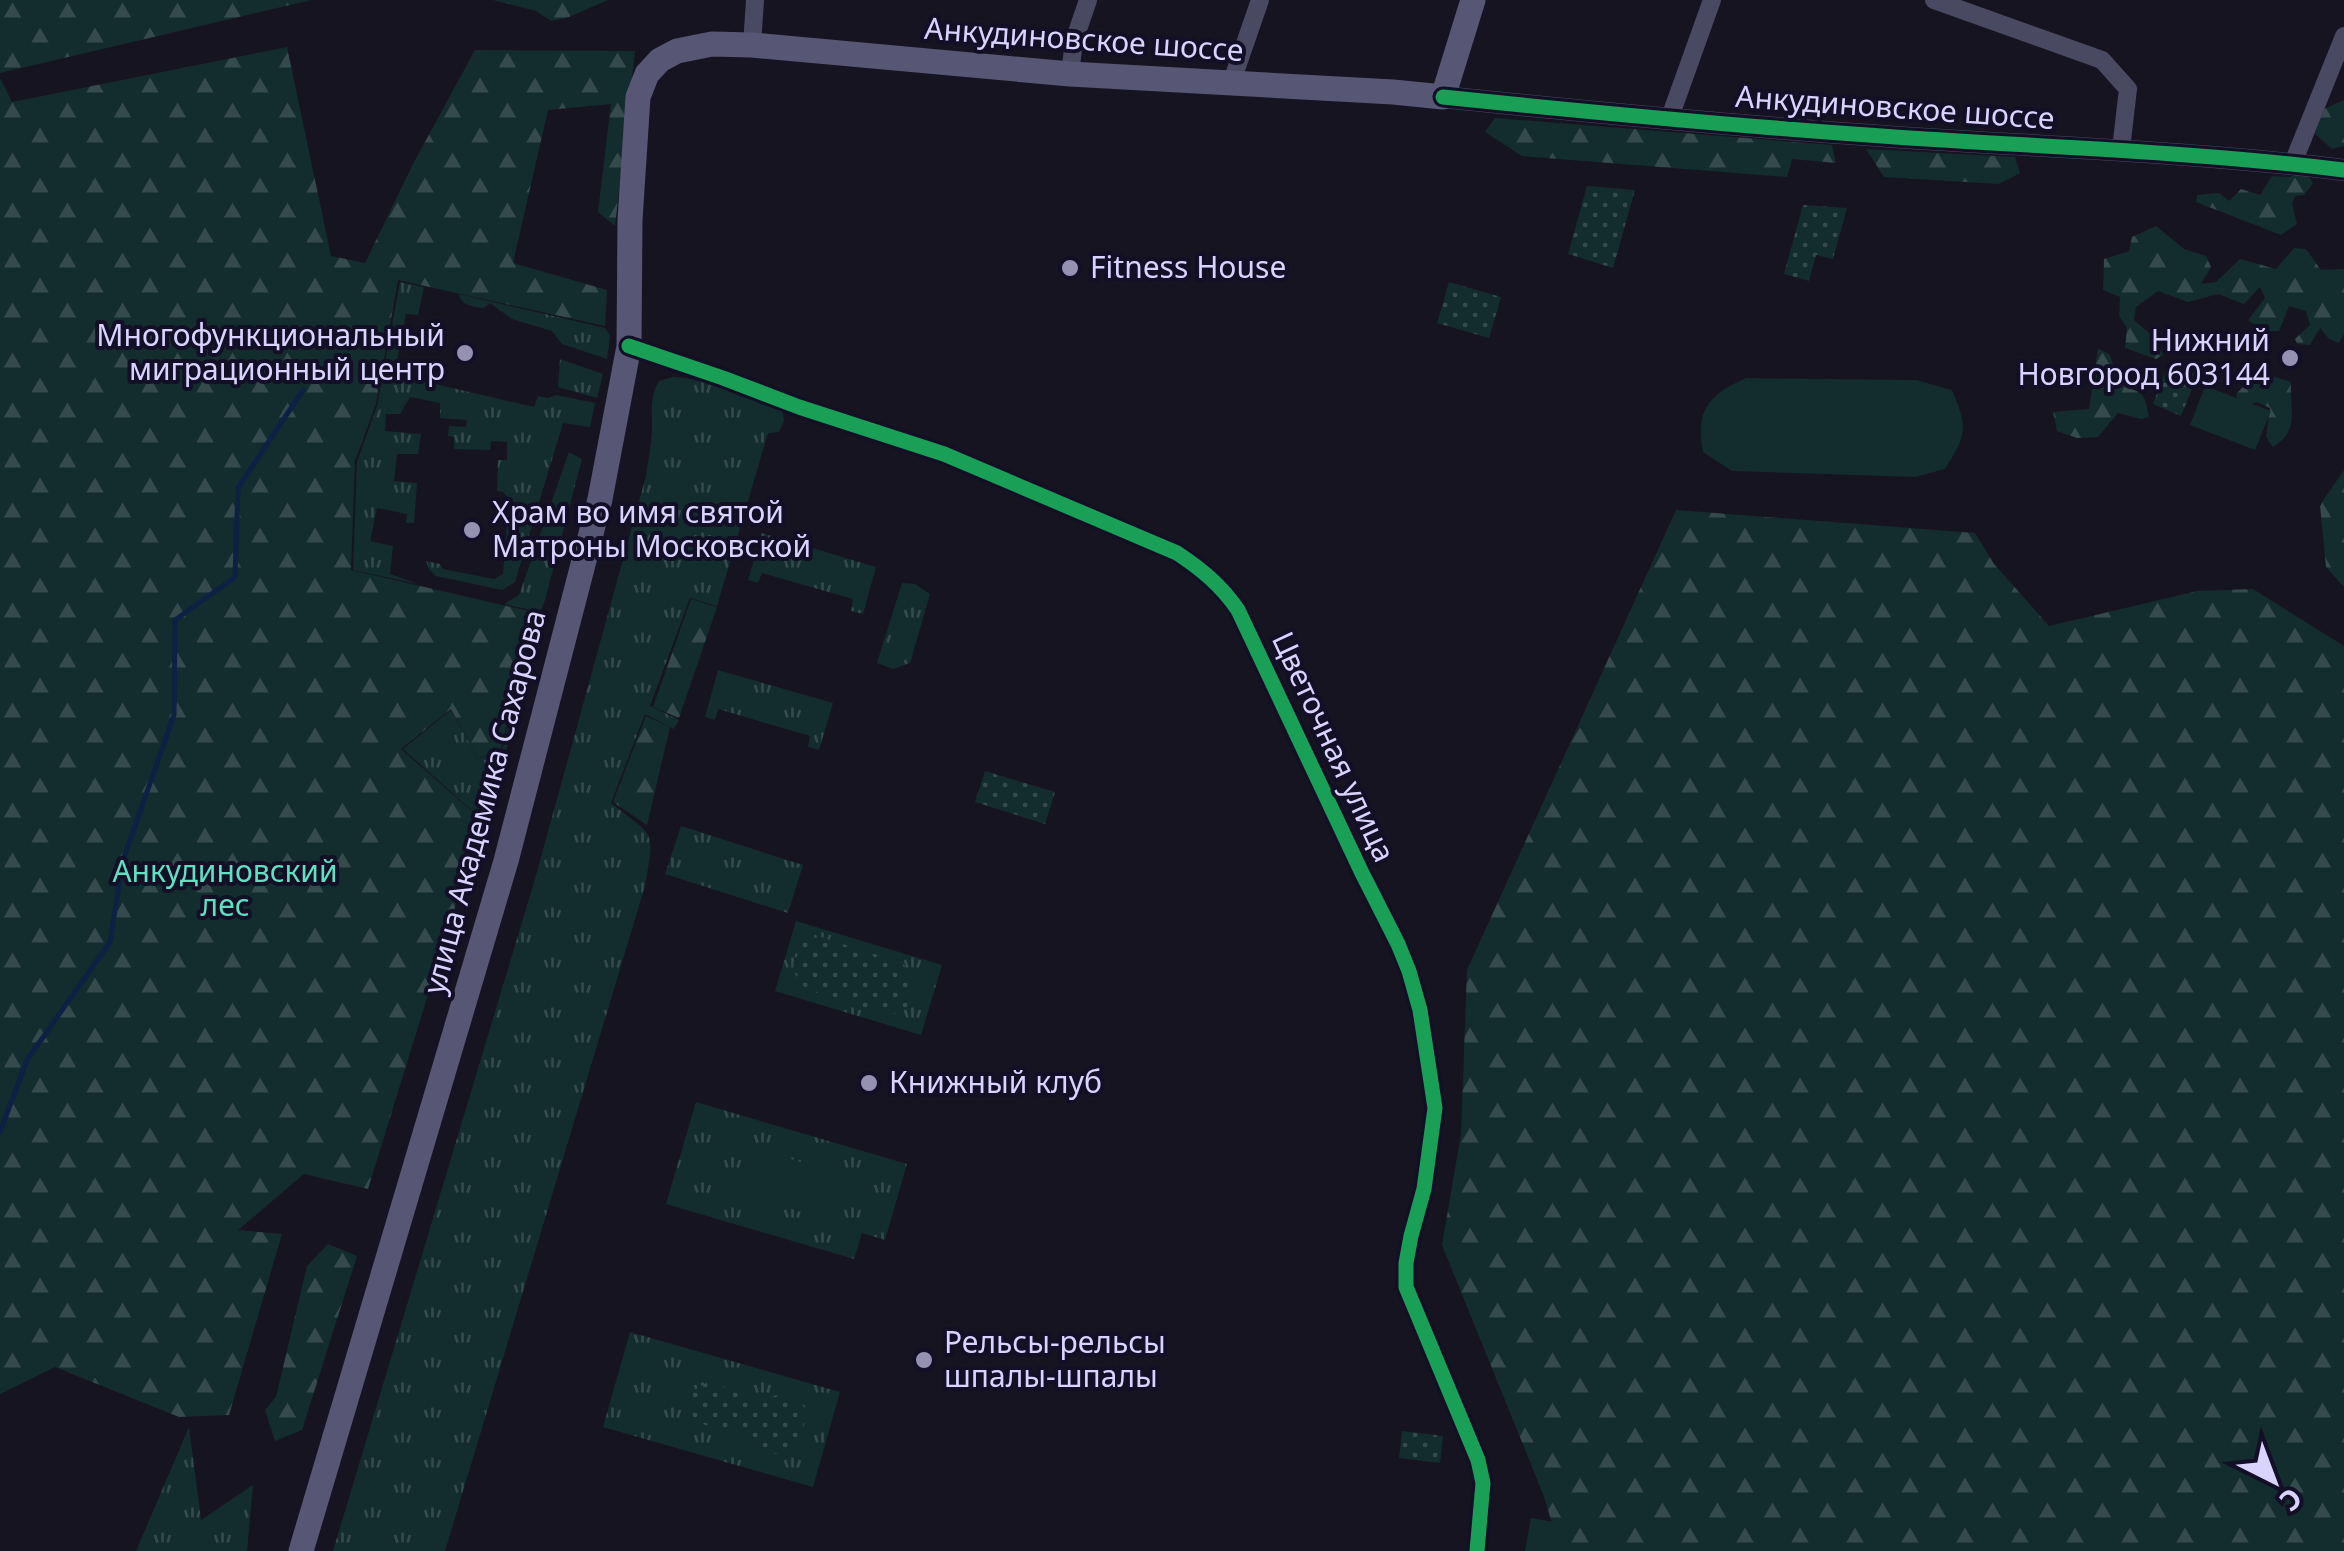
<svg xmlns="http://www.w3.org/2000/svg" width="2344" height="1551" font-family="'Noto Sans',sans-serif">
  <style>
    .grass { fill: url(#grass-tufts) }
    .forest { fill: url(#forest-firs) }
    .park { fill: url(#park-dots) }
    .pitch { fill: #132c2d }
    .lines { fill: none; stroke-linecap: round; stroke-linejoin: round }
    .stream { stroke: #0d2144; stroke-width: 5 }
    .minor { stroke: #4a4962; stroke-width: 18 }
    .tertiary { stroke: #4a4962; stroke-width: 22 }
    .secondary { stroke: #575674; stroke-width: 25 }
    .cycleway-casing { stroke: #130f26; stroke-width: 21 }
    .cycleway { stroke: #1a9f57; stroke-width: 15 }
    .poi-dot { fill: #9591b1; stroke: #130f26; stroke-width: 4 }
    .labels { text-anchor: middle; stroke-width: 8; stroke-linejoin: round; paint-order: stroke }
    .street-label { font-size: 30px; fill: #d9d4ff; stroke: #130f26 }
    .poi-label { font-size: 30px; fill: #d9d4ff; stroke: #130f26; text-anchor: start }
    .park-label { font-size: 30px; fill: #5fe0c0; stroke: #130f26 }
  </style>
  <defs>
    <pattern id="grass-tufts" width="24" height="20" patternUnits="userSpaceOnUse" patternTransform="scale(2.5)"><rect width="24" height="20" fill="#132c2d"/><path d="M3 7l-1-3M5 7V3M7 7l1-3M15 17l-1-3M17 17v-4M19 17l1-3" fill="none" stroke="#354a4c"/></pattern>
    <pattern id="forest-firs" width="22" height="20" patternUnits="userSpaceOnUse" patternTransform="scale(2.5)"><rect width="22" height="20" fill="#132c2d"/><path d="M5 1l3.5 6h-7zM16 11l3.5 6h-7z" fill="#354a4c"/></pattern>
    <pattern id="park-dots" width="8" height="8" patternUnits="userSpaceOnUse" patternTransform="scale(2.5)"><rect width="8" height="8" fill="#132c2d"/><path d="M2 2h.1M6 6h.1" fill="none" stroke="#354a4c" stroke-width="1.8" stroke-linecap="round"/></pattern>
  </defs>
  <rect width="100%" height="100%" fill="#161421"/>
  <g class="grass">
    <path d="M 400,282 L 424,287 L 418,315 L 406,314 L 397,361 L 411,366 L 409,378 L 534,407 L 538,396 L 548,398 L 556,395 L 595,403 L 590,427 L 563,423 L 515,582 L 502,590 L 436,576 L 429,569 L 426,561 L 440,564 L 443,569 L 494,579 L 503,574 L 509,499 L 503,492 L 497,491 L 498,460 L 507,460 L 507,442 L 491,441 L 490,450 L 454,449 L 454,437 L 448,436 L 449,426 L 466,427 L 467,420 L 440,418 L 440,403 L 410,397 L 400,414 L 386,414 L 385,431 L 421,434 L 418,454 L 397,454 L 394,481 L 417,483 L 414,523 L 406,523 L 407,514 L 377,508 L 370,541 L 393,546 L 390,574 L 418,584 L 353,570 L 357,462 L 377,406 Z"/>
    <path d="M 459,294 L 605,328 L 610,336 L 607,359 L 562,344 L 552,331 L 512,319 L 490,303 L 483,308 C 472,306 461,306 459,294 Z"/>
    <path d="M 560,359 L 603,374 L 597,398 L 558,387 Z"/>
    <path d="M 673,377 C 710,379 749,398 783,412 L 784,421 L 779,432 L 768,433 L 717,606 L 690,598 L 650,706 L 679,720 L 674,729 L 645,714 L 611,803 C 655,838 655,828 645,886 L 445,1551 L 333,1551 L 535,879 L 646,476 C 648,460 652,443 652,428 C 652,410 650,396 659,381 Z"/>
    <path d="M 569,452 L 582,459 L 545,600 L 540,612 L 504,604 L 519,595 Z"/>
    <path d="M 762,533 L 876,567 L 863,614 L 851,611 L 853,599 L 762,573 L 758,583 L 748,580 Z"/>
    <path d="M 902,583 L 915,584 L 930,594 L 910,663 L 893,669 L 877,663 Z"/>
    <path d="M 718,670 L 833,703 L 819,750 L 808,747 L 810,736 L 718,709 L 715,720 L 705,717 Z"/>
    <path d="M 451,710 L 478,759 L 502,750 L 509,722 L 516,718 L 485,822 L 403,749 Z"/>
    <path d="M 681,826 L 803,865 L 788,913 L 665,874 Z"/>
    <path d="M 796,921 L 942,965 L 921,1035 L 775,991 Z"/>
    <path d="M 696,1102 L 907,1164 L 885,1240 L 862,1233 L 854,1259 L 666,1204 Z"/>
    <path d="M 630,1332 L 840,1392 L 813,1487 L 603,1427 Z"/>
    <path d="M 189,1427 L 201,1520 L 253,1485 L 247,1551 L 136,1551 Z"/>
  </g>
  <g class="forest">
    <path d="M 0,0 L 311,0 L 0,73 Z"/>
    <path d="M 493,0 L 608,0 L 569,17 L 551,21 L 536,11 Z"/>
    <path d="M 287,47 L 331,256 L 365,263 L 413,164 L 475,50 L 635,51 L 615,226 L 598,212 L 611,104 L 548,110 L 513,263 L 607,290 L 605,326 L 398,280 L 376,404 L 355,461 L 351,570 L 533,612 L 501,749 L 478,759 L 451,709 L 401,749 L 482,820 L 368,1189 L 304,1174 L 238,1230 L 282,1234 L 229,1415 L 179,1417 L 55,1367 L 0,1394 L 0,78 L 12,102 Z"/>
    <path d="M 2344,100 L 2344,146 L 2332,149 L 2315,134 L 2324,109 Z"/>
    <path d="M 1495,118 L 1832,145 L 1836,163 L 1792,159 L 1787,177 L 1522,156 L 1485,132 Z"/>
    <path d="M 1866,149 L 2015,157 L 2020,173 L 1999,184 L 1884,177 Z"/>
    <path d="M 2305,171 L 2313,183 L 2304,195 L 2295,196 L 2292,204 L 2297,224 L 2281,235 L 2196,202 L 2197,195 L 2219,193 L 2229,201 L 2241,189 L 2260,195 L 2272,176 L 2290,177 Z"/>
    <path d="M 2156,226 L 2184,249 L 2206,256 L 2211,267 L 2201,284 L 2216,282 L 2240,259 L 2276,269 L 2294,248 L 2306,249 L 2321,270 L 2344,269 L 2344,334 L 2339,343 L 2329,339 L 2320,328 L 2310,345 L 2297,344 L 2295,339 L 2310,325 L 2306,311 L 2289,306 L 2279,331 L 2264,331 L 2248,320 L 2265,298 L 2260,287 L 2244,304 L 2218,294 L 2188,302 L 2158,291 L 2136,307 L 2134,320 L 2155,338 L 2163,355 L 2156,359 L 2125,348 L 2127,328 L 2119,316 L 2120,297 L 2103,290 L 2104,259 L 2129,251 L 2132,237 Z"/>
    <path d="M 2098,348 L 2110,355 L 2115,371 L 2126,388 C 2146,392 2145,398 2149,417 L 2141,419 L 2118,413 L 2098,437 L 2077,438 L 2057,431 L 2053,412 L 2089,409 Z"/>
    <path d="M 2258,372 L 2291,382 C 2289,410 2301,429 2273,447 L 2266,437 L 2270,408 L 2257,402 L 2240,408 L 2236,394 Z"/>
    <path d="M 2344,470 L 2344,587 L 2326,567 L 2320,505 Z"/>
    <path d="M 1676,510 L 1975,533 L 1994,564 L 2049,626 L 2197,591 L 2253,589 L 2344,646 L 2344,1551 L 1556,1551 L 1552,1523 L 1543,1494 L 1442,1245 L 1461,1134 L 1467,970 Z"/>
    <path d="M 691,599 L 717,607 L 679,718 L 653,707 Z"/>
    <path d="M 646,716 L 670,727 L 647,825 L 613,802 Z"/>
    <path d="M 328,1244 L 357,1256 L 302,1430 L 275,1441 L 265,1410 L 276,1397 L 307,1266 Z"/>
  </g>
  <g class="park">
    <path d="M 1587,186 L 1635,190 L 1613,268 L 1568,254 Z"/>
    <path d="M 1803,205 L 1847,208 L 1833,259 L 1816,255 L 1809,281 L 1784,274 Z"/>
    <path d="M 1449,282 L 1501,297 L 1489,338 L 1437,323 Z"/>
    <path d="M 2169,362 L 2198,374 L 2181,416 L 2153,404 Z"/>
    <path d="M 985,771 L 1055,792 L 1045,824 L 975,802 Z"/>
    <path d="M 821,937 L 902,963 C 921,980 916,1016 887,1014 C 878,1013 813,992 805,987 C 797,981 792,970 794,960 C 796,945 808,938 821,937 Z"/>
    <path d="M 706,1383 C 719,1382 740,1392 748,1403 C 772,1397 791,1385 808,1410 L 797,1449 C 769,1463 758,1444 740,1426 C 717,1432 677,1425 693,1391 Z"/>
    <path d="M 1402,1431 L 1443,1436 L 1440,1463 L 1399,1458 Z"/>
  </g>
  <g class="pitch">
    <path d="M 1746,378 L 1916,380 L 1952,390 C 1968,428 1967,434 1945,469 L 1915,477 L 1732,471 L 1703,452 C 1695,410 1708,395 1746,378 Z"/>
    <path d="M 2205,386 L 2271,411 L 2255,450 L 2190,425 Z"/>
    <path d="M 769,1152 L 841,1175 L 846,1184 L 838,1215 L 833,1219 L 828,1220 L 759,1199 C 746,1189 757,1170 761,1157 Z"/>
    <path d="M 1531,1518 L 1573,1525 L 1569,1551 L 1525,1551 Z"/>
  </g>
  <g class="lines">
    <path class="stream" d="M 0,1132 L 27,1060 L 110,942 L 123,860 L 174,715 L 175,620 L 235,577 L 238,488 L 303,390"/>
    <g class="minor">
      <path d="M 1934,0 L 2102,60 L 2128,89 L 2121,149"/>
      <path d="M 752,45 L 755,0"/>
      <path d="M 1070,74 L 1074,41 L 1088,0"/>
      <path d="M 1231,84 L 1260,0"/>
      <path d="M 1669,120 L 1712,0"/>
      <path d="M 2293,163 L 2344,36"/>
      <path d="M 629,346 L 723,378 L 799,407 L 944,454 L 1177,553 C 1201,569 1221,585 1238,610 L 1361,871 L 1398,944 L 1409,971 L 1420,1010 L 1435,1108 L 1424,1189 L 1411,1236 L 1406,1263 L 1406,1287 L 1478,1460 L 1483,1483 L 1477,1551"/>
    </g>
    <path class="tertiary" d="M 1443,97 C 1589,112 1735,126 1882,136 C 2036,147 2190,151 2344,170"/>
    <path class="secondary" d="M 301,1551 L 506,861 L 600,499 L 629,346 L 630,220 L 638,97 L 647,74 L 660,60 L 677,51 L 712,44 L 752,45 L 1070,74 L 1393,92 L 1443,97 L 1473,0"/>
    <defs>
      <g id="cycleway">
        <path d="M 1443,97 C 1589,112 1735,126 1882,136 C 2036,147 2190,151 2344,170"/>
        <path d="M 629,346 L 723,378 L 799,407 L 944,454 L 1177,553 C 1201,569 1221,585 1238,610 L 1361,871 L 1398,944 L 1409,971 L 1420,1010 L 1435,1108 L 1424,1189 L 1411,1236 L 1406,1263 L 1406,1287 L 1478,1460 L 1483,1483 L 1477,1551"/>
      </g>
    </defs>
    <use href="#cycleway" class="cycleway-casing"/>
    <use href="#cycleway" class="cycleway"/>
  </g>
  <g class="poi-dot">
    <circle cx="1070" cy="268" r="10"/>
    <circle cx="465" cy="353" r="10"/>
    <circle cx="2290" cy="358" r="10"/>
    <circle cx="472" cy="530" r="10"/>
    <circle cx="869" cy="1083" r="10"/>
    <circle cx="924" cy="1360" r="10"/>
  </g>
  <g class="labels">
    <g class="street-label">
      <text transform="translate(1084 40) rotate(4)" y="10">Анкудиновское шоссе</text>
      <text transform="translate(1895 108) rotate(4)" y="10">Анкудиновское шоссе</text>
      <text transform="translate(1333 747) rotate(65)" y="10">Цветочная улица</text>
      <text transform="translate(485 802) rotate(-75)" y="10">улица Академика Сахарова</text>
    </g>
    <g class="poi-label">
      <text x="1090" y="278">Fitness House</text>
      <text x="445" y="346" text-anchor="end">Многофункциональный<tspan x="445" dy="34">миграционный центр</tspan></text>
      <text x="2270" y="351" text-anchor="end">Нижний<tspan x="2270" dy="34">Новгород 603144</tspan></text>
      <text x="492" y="523">Храм во имя святой<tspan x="492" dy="34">Матроны Московской</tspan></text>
      <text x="889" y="1093">Книжный клуб</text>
      <text x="944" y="1353">Рельсы-рельсы<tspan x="944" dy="34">шпалы-шпалы</tspan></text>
    </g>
    <g class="park-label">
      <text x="225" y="882">Анкудиновский<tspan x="225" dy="34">лес</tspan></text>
    </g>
  </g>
  <g transform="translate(2274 1481) rotate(138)" stroke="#130f26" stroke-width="8" paint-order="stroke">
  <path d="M0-8L18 38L0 25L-18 38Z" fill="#d9d4ff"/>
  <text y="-15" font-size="28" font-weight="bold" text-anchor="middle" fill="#d9d4ff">С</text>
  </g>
</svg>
